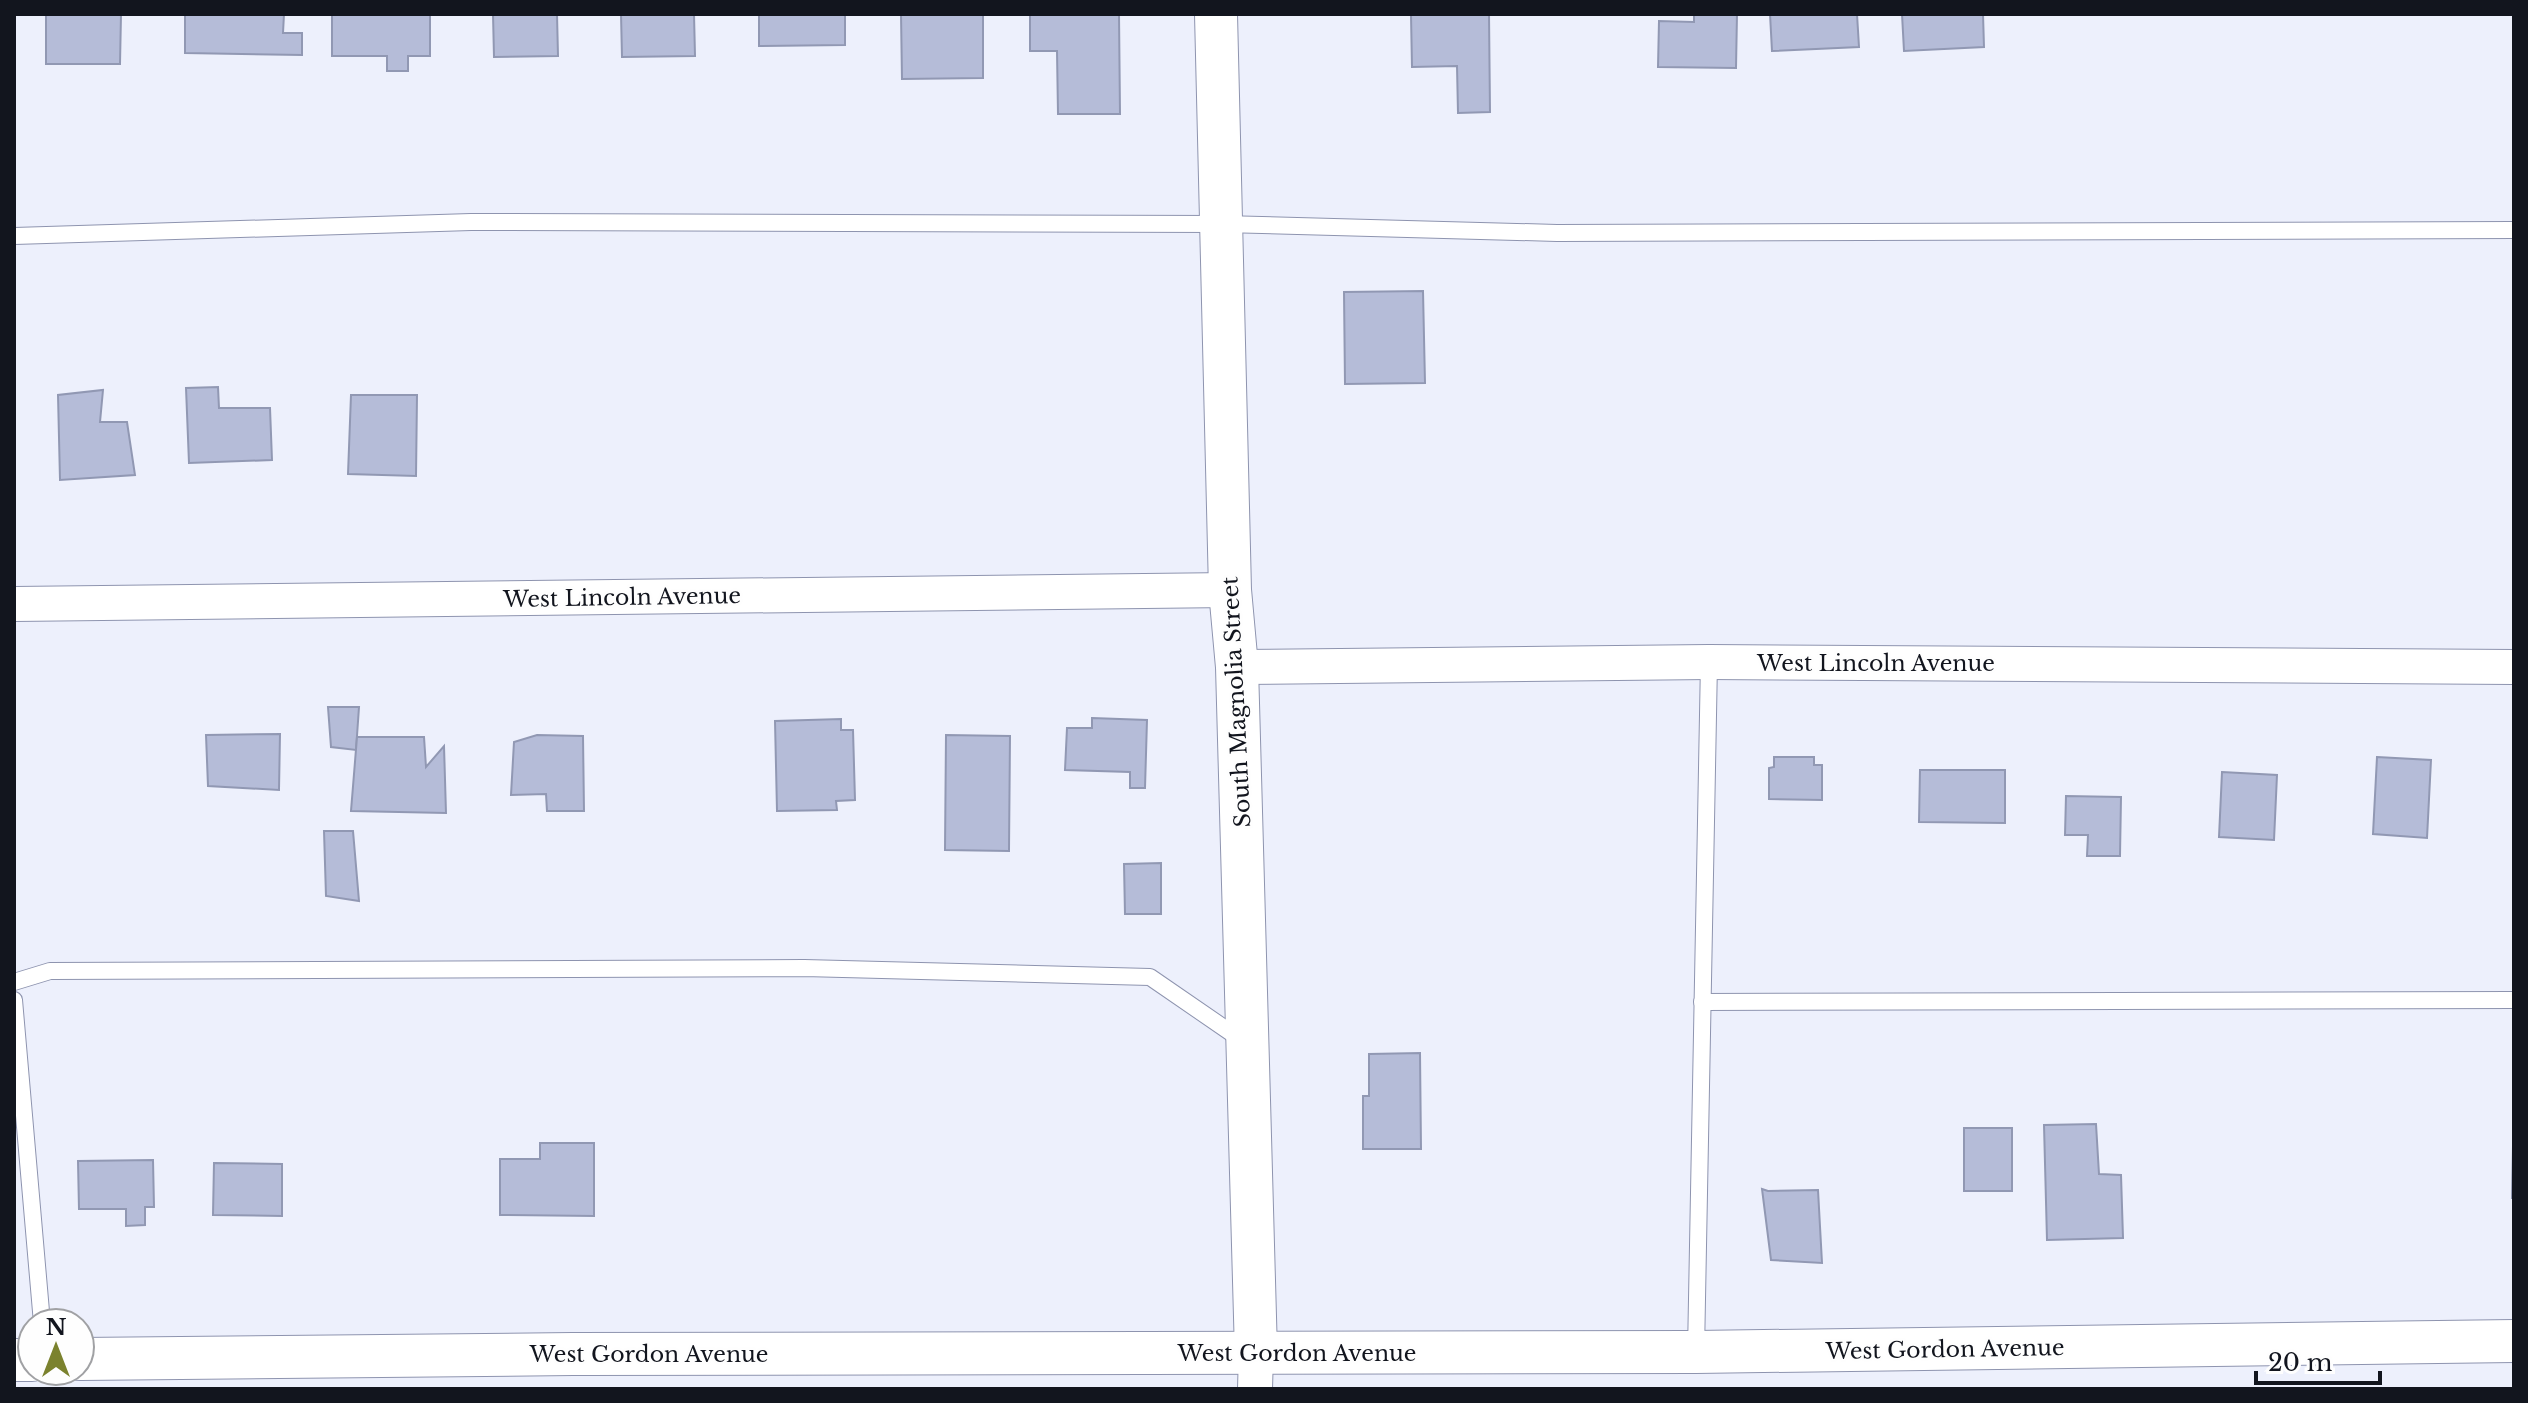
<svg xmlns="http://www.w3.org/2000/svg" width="2528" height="1403" font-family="'Libre Baskerville',serif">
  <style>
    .building { fill: #b5bcd8; stroke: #9198b3; stroke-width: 2 }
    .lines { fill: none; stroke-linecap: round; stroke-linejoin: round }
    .service-casing { stroke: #8e94af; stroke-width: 18 }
    .minor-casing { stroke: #8e94af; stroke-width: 36 }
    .tertiary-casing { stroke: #8e94af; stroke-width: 44 }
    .service { stroke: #fff; stroke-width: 16 }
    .minor { stroke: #fff; stroke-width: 34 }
    .tertiary { stroke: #fff; stroke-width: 42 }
    .labels { text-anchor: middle; stroke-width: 6; stroke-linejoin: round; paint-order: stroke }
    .street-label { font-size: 22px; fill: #12151e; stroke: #fefefe }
  </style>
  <rect width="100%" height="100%" fill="#edf0fc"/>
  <g class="building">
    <path d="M 46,14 L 121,14 L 120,64 L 46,64 Z"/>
    <path d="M 185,14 L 284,14 L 283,33 L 302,33 L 302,55 L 185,53 Z"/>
    <path d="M 332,14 L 430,14 L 430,56 L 408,56 L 408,71 L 387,71 L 387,56 L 332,56 Z"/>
    <path d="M 493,14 L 557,14 L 558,56 L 494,57 Z"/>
    <path d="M 621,14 L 694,14 L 695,56 L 622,57 Z"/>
    <path d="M 759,14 L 845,14 L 845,45 L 759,46 Z"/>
    <path d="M 901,14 L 983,14 L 983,78 L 902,79 Z"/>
    <path d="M 1030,14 L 1119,14 L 1120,114 L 1058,114 L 1057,51 L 1030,51 Z"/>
    <path d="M 1489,14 L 1490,112 L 1458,113 L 1457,66 L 1412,67 L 1411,15 Z"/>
    <path d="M 1694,14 L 1737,14 L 1736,68 L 1658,67 L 1659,21 L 1694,22 Z"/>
    <path d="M 1770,14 L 1857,14 L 1859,47 L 1772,51 Z"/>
    <path d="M 1902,14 L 1983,14 L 1984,47 L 1904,51 Z"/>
    <path d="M 1423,291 L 1425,383 L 1345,384 L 1344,292 Z"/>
    <path d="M 218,387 L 219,408 L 270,408 L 272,460 L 189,463 L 186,388 Z"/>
    <path d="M 103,390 L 100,422 L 127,422 L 135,475 L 60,480 L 58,395 Z"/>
    <path d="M 351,395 L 417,395 L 416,476 L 348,474 Z"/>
    <path d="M 328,707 L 359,707 L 356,750 L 331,747 Z"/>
    <path d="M 1092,718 L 1147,720 L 1145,788 L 1130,788 L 1130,772 L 1065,770 L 1067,728 L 1092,728 Z"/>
    <path d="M 841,719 L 841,730 L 853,730 L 855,800 L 836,801 L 837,810 L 777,811 L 775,721 Z"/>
    <path d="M 280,734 L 279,790 L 208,786 L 206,735 Z"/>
    <path d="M 537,735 L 583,736 L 584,811 L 547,811 L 546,794 L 511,795 L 514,742 Z"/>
    <path d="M 946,735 L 1010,736 L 1009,851 L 945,850 Z"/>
    <path d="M 357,737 L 424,737 L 426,767 L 444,746 L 446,813 L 351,811 Z"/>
    <path d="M 1774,757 L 1814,757 L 1814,765 L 1822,765 L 1822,800 L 1769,799 L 1769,768 L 1774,767 Z"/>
    <path d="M 2377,757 L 2431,760 L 2427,838 L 2373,834 Z"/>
    <path d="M 1920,770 L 2005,770 L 2005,823 L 1919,822 Z"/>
    <path d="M 2222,772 L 2277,775 L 2274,840 L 2219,837 Z"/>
    <path d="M 2066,796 L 2121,797 L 2120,856 L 2087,856 L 2088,835 L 2065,835 Z"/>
    <path d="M 324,831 L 353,831 L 359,901 L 326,896 Z"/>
    <path d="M 1161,863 L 1161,914 L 1125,914 L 1124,864 Z"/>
    <path d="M 1420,1053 L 1421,1149 L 1363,1149 L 1363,1096 L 1369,1096 L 1369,1054 Z"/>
    <path d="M 2096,1124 L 2099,1174 L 2121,1175 L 2123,1238 L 2047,1240 L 2044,1125 Z"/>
    <rect x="1964" y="1128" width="48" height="63"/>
    <path d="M 540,1143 L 594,1143 L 594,1216 L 500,1215 L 500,1159 L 540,1159 Z"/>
    <path d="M 2513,1146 L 2514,1146 L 2514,1198 L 2512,1198 Z"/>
    <path d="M 153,1160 L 154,1207 L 145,1207 L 145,1225 L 126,1226 L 126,1209 L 79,1209 L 78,1161 Z"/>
    <path d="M 214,1163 L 282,1164 L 282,1216 L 213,1215 Z"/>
    <path d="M 1762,1189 L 1768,1191 L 1818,1190 L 1822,1263 L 1771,1260 Z"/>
  </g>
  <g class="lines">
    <defs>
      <g id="service">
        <path d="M 14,236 L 471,222 L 1222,224 L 1557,233 L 2514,230"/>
        <path d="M 14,982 L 50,971 L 804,968 L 1150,977 L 1243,1041"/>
        <path d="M 14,1000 L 42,1323"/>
        <path d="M 1702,1002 L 2514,1000"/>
        <path d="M 1696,1352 L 1709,662"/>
      </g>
      <g id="minor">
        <path d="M 14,604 L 1230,590"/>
        <path d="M 1237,667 L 1709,662 L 2514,667"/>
        <path d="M 1255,1389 L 1256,1353"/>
      </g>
      <g id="tertiary">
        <path d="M 1216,14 L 1230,590 L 1237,667 L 1256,1353"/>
        <path d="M 80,1359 L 573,1354 L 1696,1352 L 2514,1341"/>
        <path d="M 14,1360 L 32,1360"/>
      </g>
    </defs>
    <use href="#service" class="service-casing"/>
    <use href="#minor" class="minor-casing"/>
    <use href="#tertiary" class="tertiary-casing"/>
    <use href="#service" class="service"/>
    <use href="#minor" class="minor"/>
    <use href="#tertiary" class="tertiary"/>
  </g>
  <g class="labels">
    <g class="street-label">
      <text transform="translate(622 597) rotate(-1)" y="8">West Lincoln Avenue</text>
      <text x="1876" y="671">West Lincoln Avenue</text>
      <text transform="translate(1236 702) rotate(-93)" y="8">South Magnolia Street</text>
      <text transform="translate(1945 1349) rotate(-1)" y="8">West Gordon Avenue</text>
      <text x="1297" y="1361">West Gordon Avenue</text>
      <text x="649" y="1362">West Gordon Avenue</text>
    </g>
  </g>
  <rect width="2528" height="1403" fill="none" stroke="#12151e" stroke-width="32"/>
  <g transform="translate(56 1347)"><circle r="38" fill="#fefefe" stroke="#a0a1a4" stroke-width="2"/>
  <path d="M0-6L14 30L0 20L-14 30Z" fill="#7b822e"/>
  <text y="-12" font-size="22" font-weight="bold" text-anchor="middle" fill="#12151e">N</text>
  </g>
  <path d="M2256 1371v12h124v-12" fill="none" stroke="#12151e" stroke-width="4"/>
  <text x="2268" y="1371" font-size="24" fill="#12151e" stroke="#fefefe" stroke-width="6" paint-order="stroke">20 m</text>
</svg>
